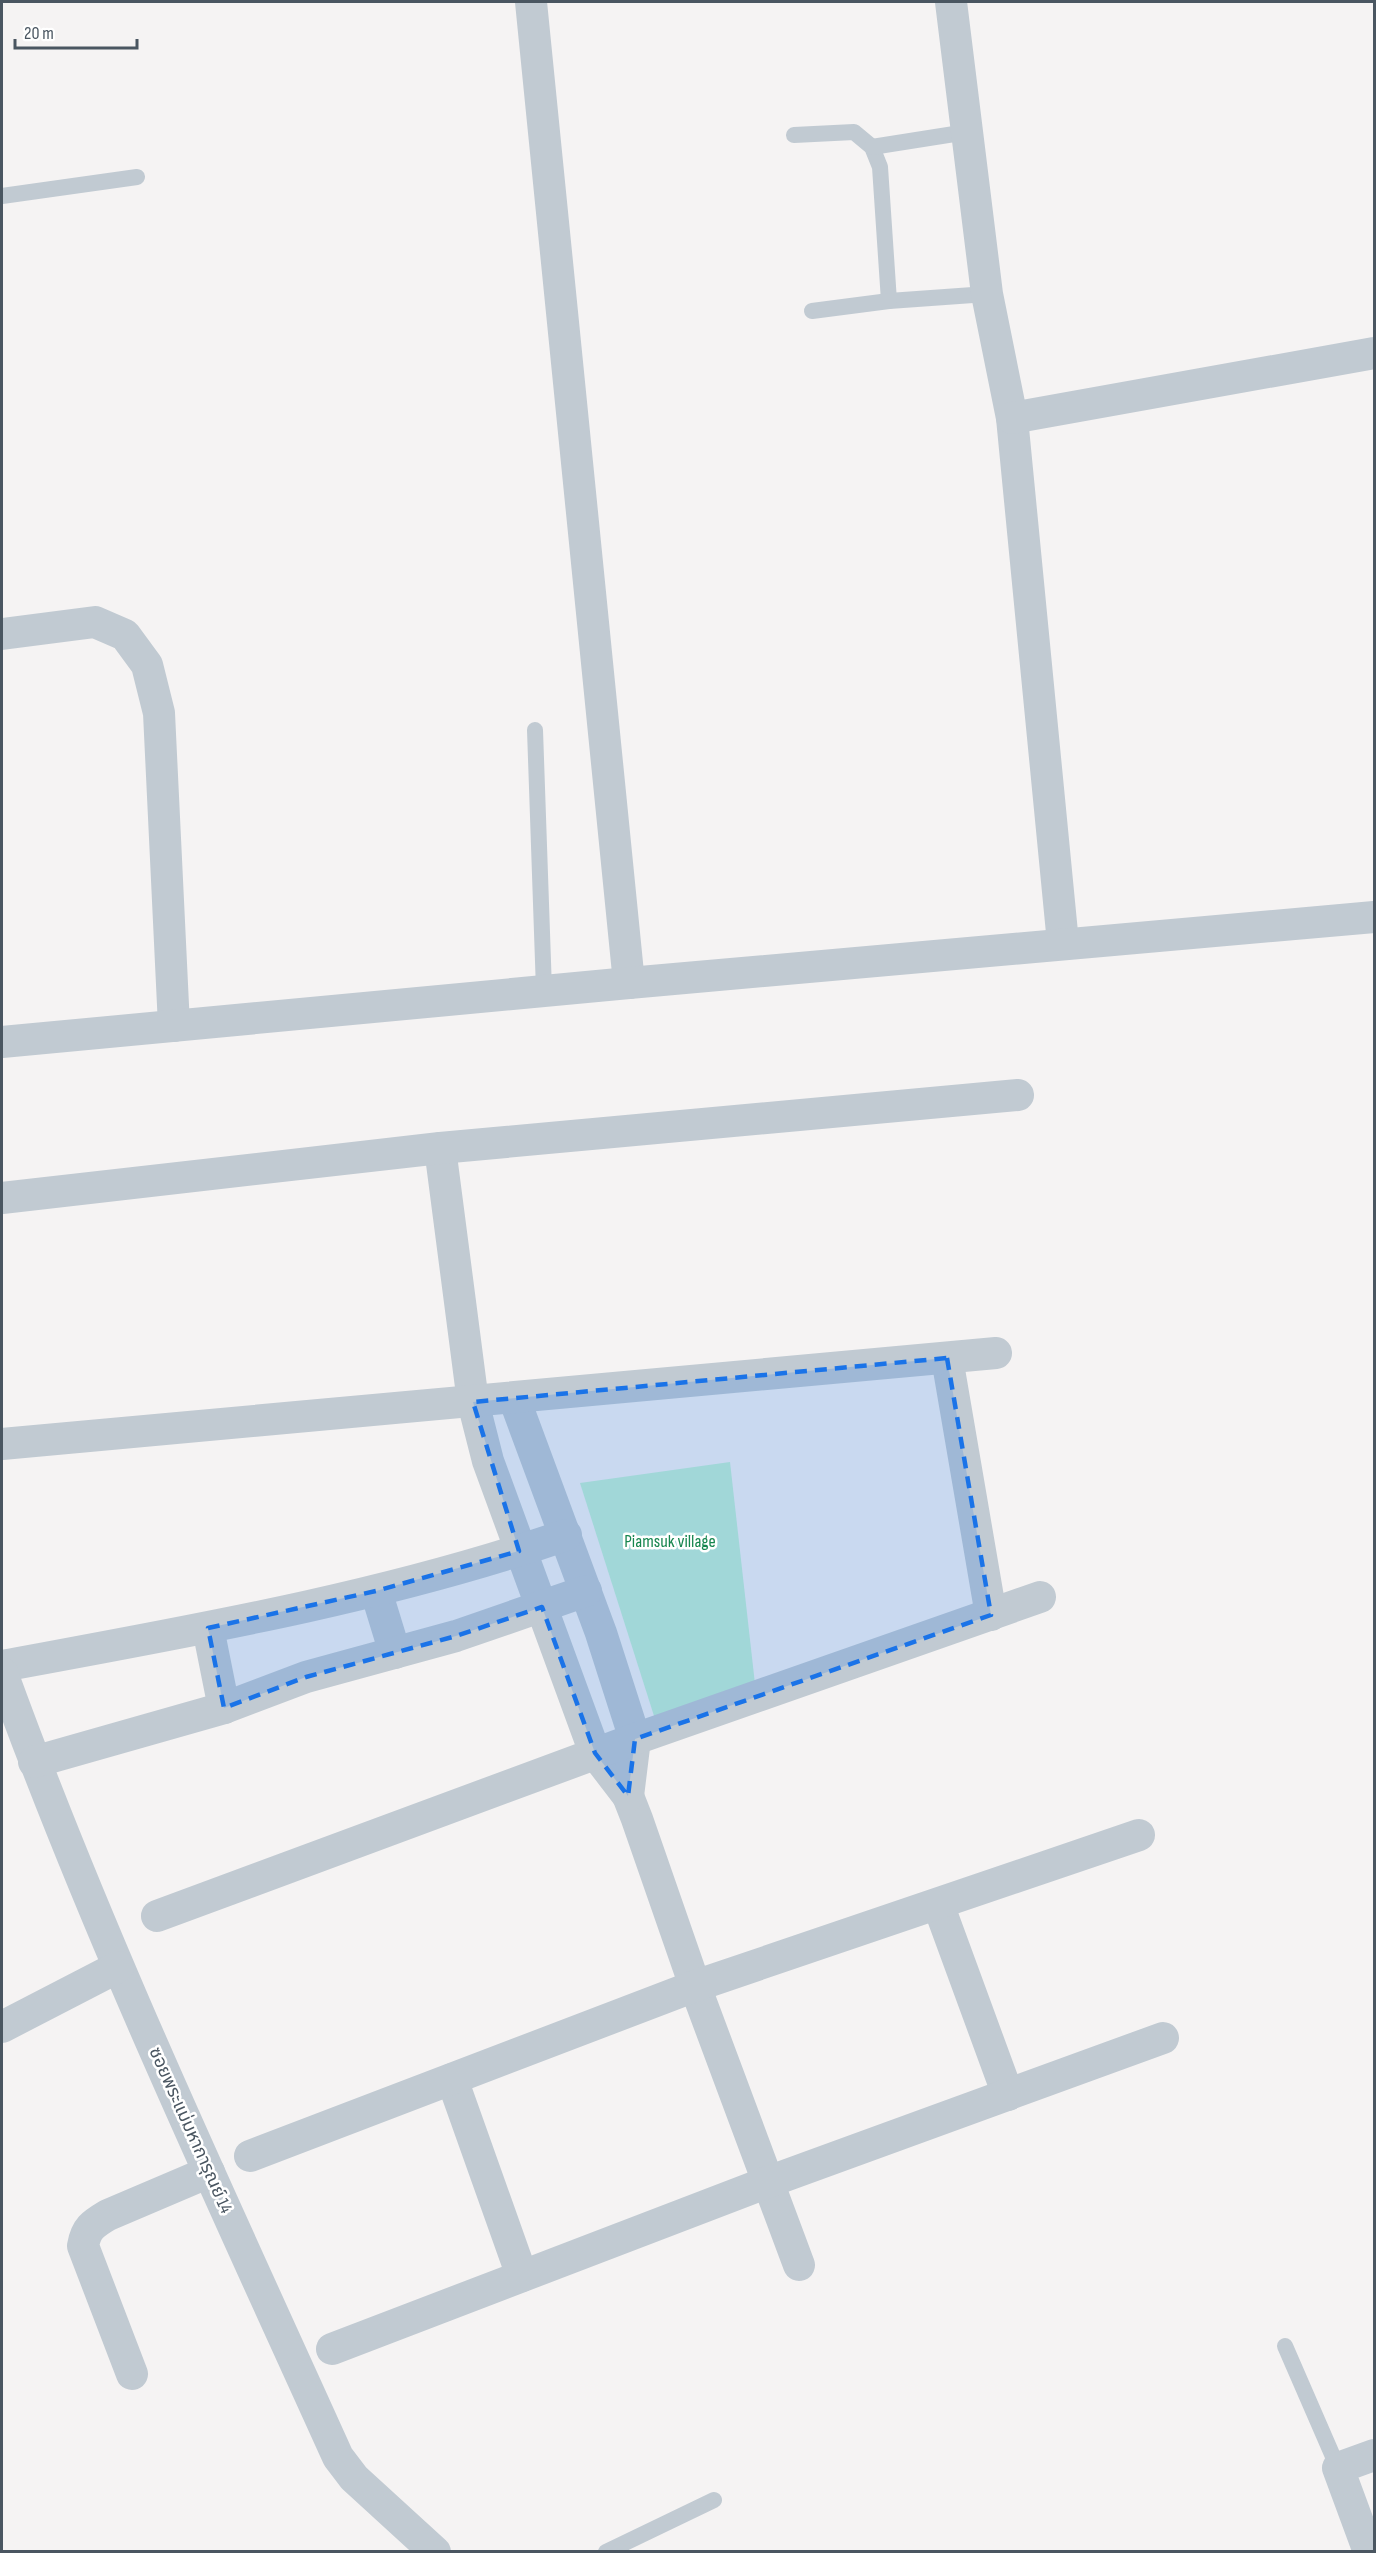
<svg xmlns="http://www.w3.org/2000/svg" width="1376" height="2553" font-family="'Sofia Sans Condensed','Noto Sans Thai',sans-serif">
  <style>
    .green { fill: #c3f1d5 }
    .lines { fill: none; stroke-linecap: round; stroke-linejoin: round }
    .lane { stroke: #c1cad2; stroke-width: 16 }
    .street { stroke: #c1cad2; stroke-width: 32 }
    .marked { fill: #1a73e8; fill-opacity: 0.2; stroke: #1a73e8; stroke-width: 4.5; stroke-dasharray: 12 8; stroke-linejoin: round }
    .labels { text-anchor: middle; stroke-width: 5; stroke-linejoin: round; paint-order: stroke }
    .park-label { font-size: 18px; fill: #17864f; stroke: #fff }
    .street-label { font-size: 18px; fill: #4a5661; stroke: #fff }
  </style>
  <rect width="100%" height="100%" fill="#f5f3f3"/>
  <path class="green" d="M 730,1462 L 755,1684 L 655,1719 L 580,1483 Z"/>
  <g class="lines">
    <g class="lane">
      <path d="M 794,135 L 854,132 L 872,147 L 880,167 L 889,301 L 987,294"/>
      <path d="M 872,147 L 967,132"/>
      <path d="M 2,196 L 137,177"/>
      <path d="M 812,311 L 889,301"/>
      <path d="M 535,730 L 544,990"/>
      <path d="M 1285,2346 L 1338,2468"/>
      <path d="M 606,2552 L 714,2500"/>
    </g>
    <g class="street">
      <path d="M 531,2 L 629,983"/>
      <path d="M 951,2 L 987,294 L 1012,418 L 1063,943"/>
      <path d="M 1012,418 L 1374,353"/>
      <path d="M 2,634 L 95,622 L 125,635 L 147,665 L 159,713 L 174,1026"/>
      <path d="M 2,1042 L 629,983 L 1374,917"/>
      <path d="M 440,1148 L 473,1402 L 488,1461 L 595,1753 L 628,1796 L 637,1819 L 695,1986 L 799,2265"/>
      <path d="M 2,1198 L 440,1148 L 1018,1095"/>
      <path d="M 947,1358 L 991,1615"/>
      <path d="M 514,1398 L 601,1633 L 635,1739 L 628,1796"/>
      <path d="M 2,1444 L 996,1353"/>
      <path d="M 376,1591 L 395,1653"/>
      <path d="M 208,1628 L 224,1708"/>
      <path d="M 2,1666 C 191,1631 383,1598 566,1535"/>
      <path d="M 2,1673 C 99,1940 221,2198 338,2457 L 354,2478 L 435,2552"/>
      <path d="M 34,1762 L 224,1708 L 306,1677 L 456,1636 L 586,1591"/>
      <path d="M 938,1904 L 1008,2095"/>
      <path d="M 157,1916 L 635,1739 L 1040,1597"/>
      <path d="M 2,2027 L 118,1967"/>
      <path d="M 452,2079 L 522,2276"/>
      <path d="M 250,2156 L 695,1986 L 1139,1835"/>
      <path d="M 332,2349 L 768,2182 L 1163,2038"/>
      <path d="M 132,2374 L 83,2246 C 86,2228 93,2224 108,2215 L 209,2172"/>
      <path d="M 1369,2552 L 1338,2468 L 1374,2455"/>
    </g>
  </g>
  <path class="marked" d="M 947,1358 L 991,1615 L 635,1739 L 628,1796 L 595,1753 L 542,1607 L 456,1636 L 306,1677 L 224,1708 L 208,1628 L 376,1591 L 519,1551 L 473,1402 Z"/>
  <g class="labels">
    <g class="park-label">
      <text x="670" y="1547">Piamsuk village</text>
    </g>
    <g class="street-label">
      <text transform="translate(191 2130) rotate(66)" y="6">ซอยพระแม่มหาการุณย์ 14</text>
    </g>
  </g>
  <rect width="1376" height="2553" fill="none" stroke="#4a5661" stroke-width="6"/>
  <path d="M15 39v9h122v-9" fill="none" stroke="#4a5661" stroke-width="3"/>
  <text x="24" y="39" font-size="18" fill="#4a5661" stroke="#ffffff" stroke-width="4.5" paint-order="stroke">20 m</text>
</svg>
